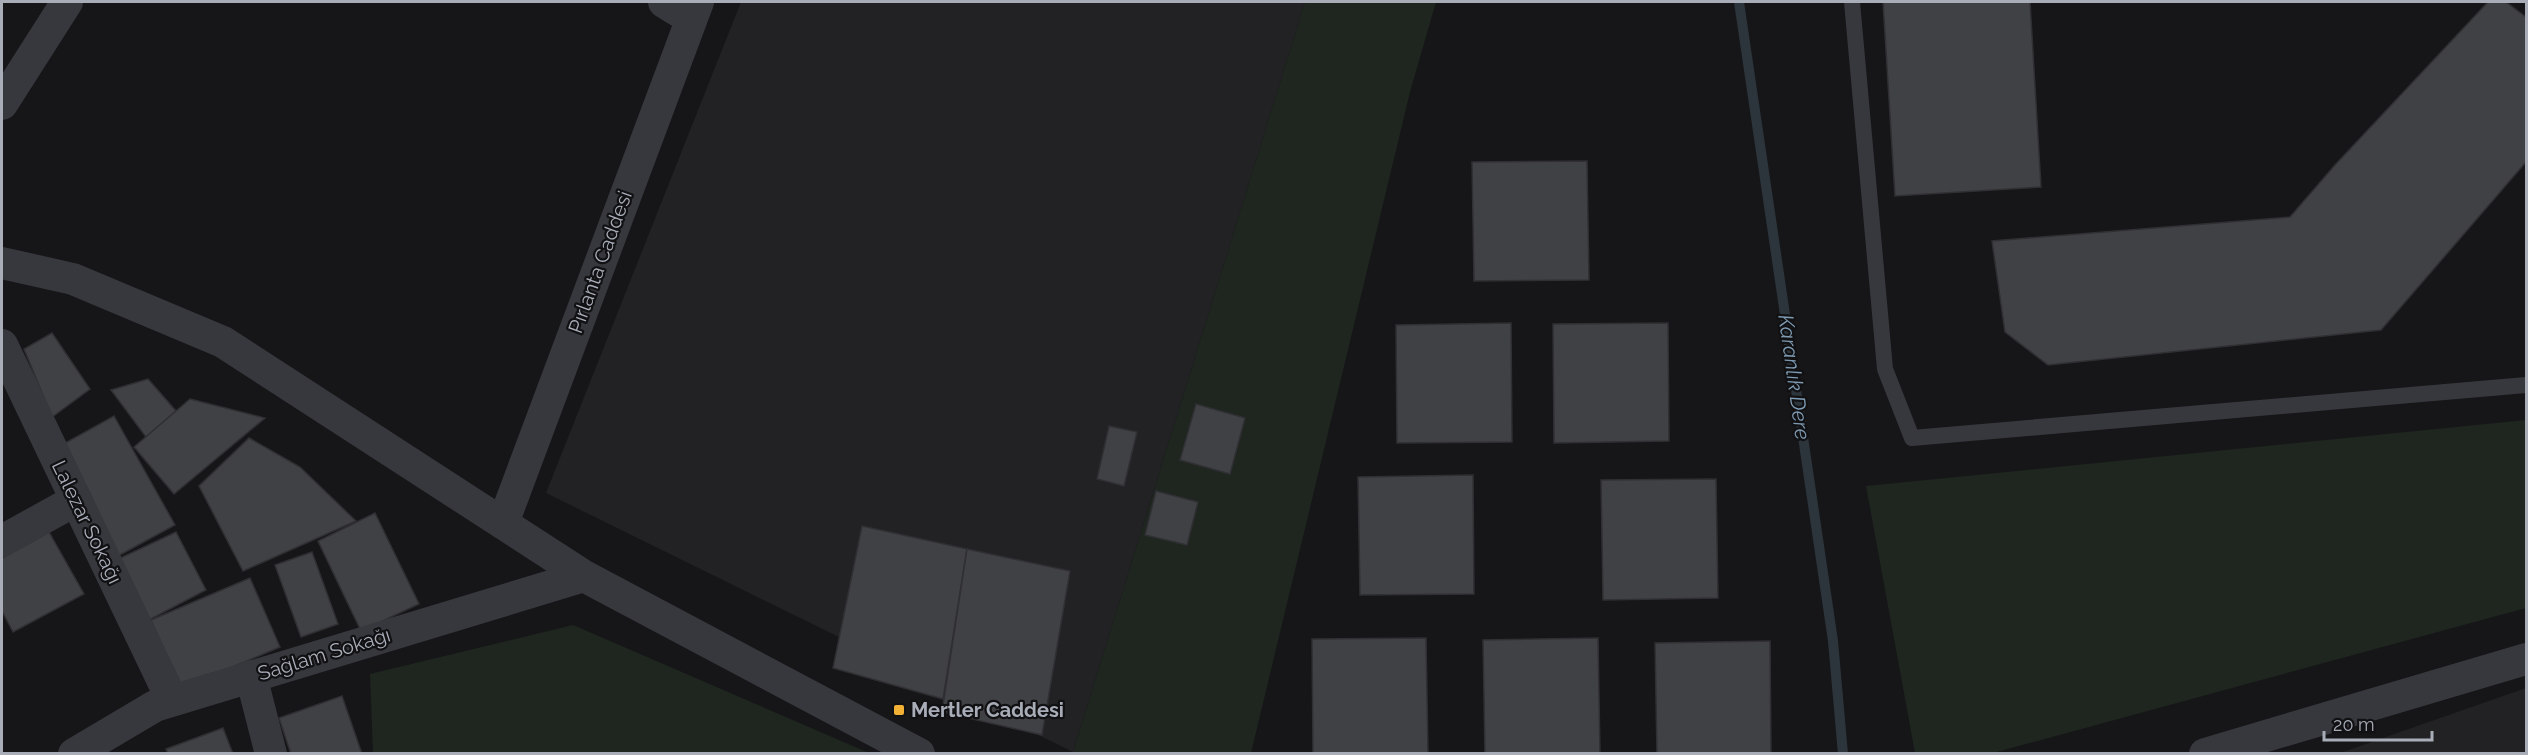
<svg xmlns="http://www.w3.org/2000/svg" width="2528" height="755" font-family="Raleway,sans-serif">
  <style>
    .built { fill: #222225 }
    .green { fill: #1e261f }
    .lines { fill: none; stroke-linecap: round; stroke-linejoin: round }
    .stream { stroke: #2c353c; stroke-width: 10 }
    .building { fill: #404145; stroke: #303034; stroke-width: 1.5 }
    .service { stroke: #37383d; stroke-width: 16 }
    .minor { stroke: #37383d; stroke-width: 32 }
    .poi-dot { fill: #f2b134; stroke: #111113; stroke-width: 2 }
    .labels { text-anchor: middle; stroke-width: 4.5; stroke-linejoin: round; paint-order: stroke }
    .street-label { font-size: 20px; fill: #a8adb8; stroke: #111113 }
    .poi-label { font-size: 20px; font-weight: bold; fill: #a8adb8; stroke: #111113; text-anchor: start }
    .water-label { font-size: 21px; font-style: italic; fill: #7f9bb3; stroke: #111113 }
  </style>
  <rect width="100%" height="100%" fill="#161618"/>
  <g class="built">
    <path d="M 741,2 L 1305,2 L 1073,752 L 546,493 Z"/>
    <path d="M 2526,688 L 2526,753 L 2340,753 Z"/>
  </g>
  <g class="green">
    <path d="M 1305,2 L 1436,2 L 1410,92 L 1251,753 L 1073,752 Z"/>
    <path d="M 2526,420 L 2526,608 L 1993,753 L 1915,753 L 1866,486 Z"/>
    <path d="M 573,625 L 869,753 L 373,753 L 370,674 Z"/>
  </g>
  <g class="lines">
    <path class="stream" d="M 1739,2 L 1833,641 L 1843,754"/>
  </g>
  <g class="building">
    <path d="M 1883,2 L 2030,2 L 2041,187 L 1895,196 Z"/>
    <path d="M 2488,2 L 2506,2 L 2526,17 L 2526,162 L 2381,330 L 2048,365 L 2005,332 L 1992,241 L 2290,217 L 2335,165 Z"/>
    <path d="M 1587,161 L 1589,280 L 1474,281 L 1472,162 Z"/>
    <path d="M 1511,323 L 1512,442 L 1397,443 L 1396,325 Z"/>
    <path d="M 1668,323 L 1669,441 L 1554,443 L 1553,324 Z"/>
    <path d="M 52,333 L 90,389 L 52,417 L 24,349 Z"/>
    <path d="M 148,379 L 176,411 L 146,437 L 111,390 Z"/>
    <path d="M 190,399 L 265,418 L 174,494 L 134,447 Z"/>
    <path d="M 1196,404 L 1245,418 L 1230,474 L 1180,460 Z"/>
    <path d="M 114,416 L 175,525 L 118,556 L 58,447 Z"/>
    <path d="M 1109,426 L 1137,432 L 1124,486 L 1097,479 Z"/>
    <path d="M 249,438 L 300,467 L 356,521 L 243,571 L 199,486 Z"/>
    <path d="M 1473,475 L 1474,594 L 1360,595 L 1358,477 Z"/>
    <path d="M 1716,479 L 1718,598 L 1603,600 L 1601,480 Z"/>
    <path d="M 1156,491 L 1198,502 L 1187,545 L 1145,535 Z"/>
    <path d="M 375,513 L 419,604 L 361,631 L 318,541 Z"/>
    <path d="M 862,526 L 967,549 L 943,699 L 833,668 Z"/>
    <path d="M 49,532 L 84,594 L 13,632 L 2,611 L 2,558 Z"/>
    <path d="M 176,532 L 206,590 L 145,622 L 116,560 Z"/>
    <path d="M 967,549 L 1070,571 L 1042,735 L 942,712 Z"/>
    <path d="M 312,552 L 338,624 L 301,637 L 275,565 Z"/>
    <path d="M 250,578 L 280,647 L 181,689 L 151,620 Z"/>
    <path d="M 1426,638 L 1428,754 L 1313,754 L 1312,639 Z"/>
    <path d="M 1598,638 L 1600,754 L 1485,754 L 1483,640 Z"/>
    <path d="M 1770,641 L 1771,754 L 1657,754 L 1655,643 Z"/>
    <path d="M 342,696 L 362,754 L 291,754 L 279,718 Z"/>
    <path d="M 223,728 L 233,754 L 168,754 L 166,749 Z"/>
  </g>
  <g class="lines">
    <path class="service" d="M 1852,2 L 1885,369 L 1912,438 L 2526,385"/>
    <g class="minor">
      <path d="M 664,2 L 690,18"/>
      <path d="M 2,104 L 67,2"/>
      <path d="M 2,263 L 73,279 L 223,342 L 584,576 L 919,754"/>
      <path d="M 2,345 L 172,700"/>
      <path d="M 503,523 L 698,2"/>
      <path d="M 2,541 L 76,500"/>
      <path d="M 251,676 L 271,754"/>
      <path d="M 74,754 L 155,706 L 584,576"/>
      <path d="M 2205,754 L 2526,659"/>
    </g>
  </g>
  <rect class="poi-dot" x="893" y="704" width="12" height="12" rx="3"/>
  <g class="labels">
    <g class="street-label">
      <text transform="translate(600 262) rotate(-70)" y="7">Pırlanta Caddesi</text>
      <text transform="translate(87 522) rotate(64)" y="7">Lalezar Sokağı</text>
      <text transform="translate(324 654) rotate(-17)" y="7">Sağlam Sokağı</text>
    </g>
    <g class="poi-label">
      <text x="911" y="717">Mertler Caddesi</text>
    </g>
    <g class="water-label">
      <text transform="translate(1794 377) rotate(82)" y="7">Karanlık Dere</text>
    </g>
  </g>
  <rect width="2528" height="755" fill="none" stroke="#a8adb8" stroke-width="6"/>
  <path d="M2324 731v9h108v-9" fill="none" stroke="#a8adb8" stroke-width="3"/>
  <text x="2333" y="731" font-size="18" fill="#a8adb8" stroke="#111113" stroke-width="4.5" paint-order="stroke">20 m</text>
</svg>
